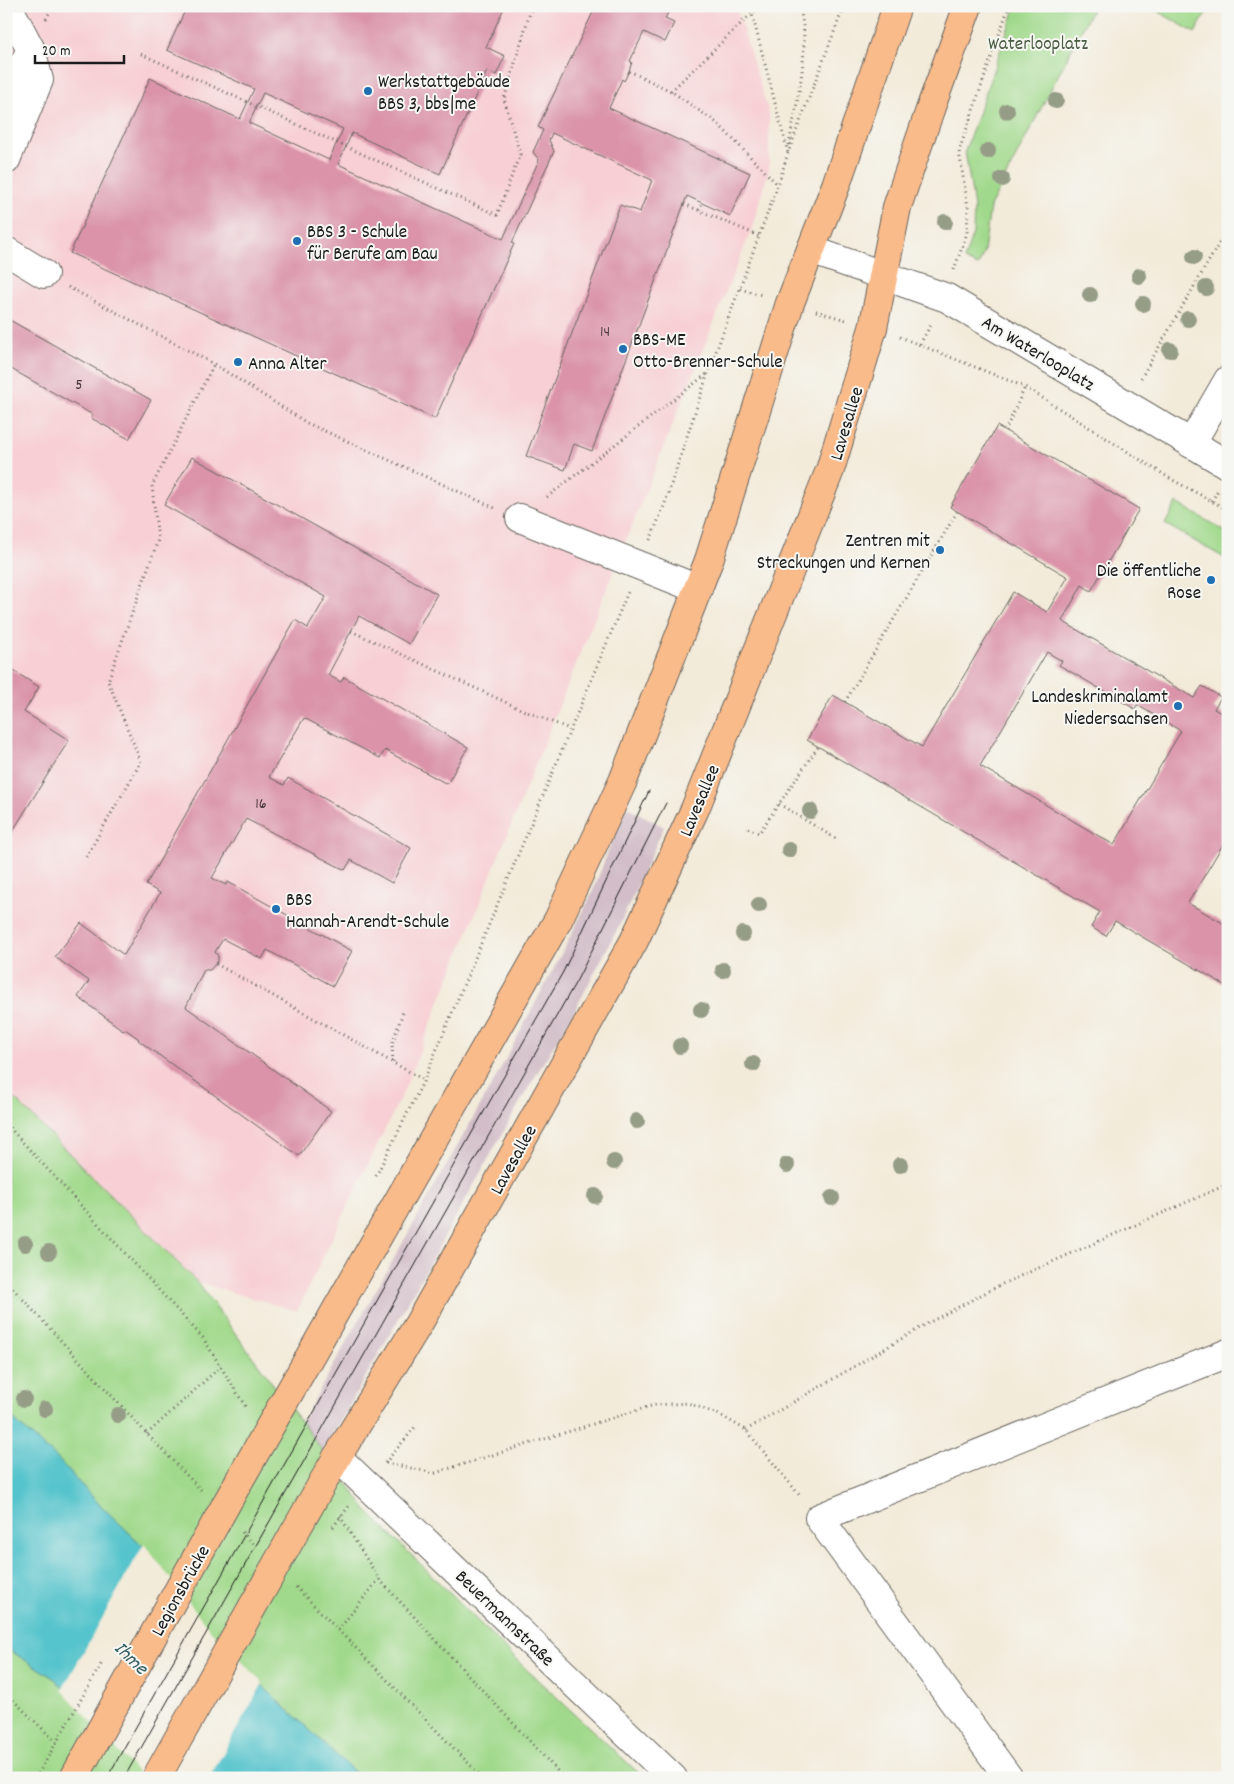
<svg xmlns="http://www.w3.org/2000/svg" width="1234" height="1784" font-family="Dekko,sans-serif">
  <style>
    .built { fill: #f7cfd4 }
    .industrial { fill: #d2bdc8 }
    .green { fill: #a0d98b; stroke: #5e7a54 }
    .water { fill: #56c4cc; stroke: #397074 }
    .pier { fill: #f3ebda }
    .building { fill: #da93a9; fill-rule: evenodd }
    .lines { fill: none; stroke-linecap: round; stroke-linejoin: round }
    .minor-casing { stroke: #67645e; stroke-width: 30 }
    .major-casing { stroke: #67645e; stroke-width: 30 }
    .path { stroke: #67645e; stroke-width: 3; stroke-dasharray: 1 4; stroke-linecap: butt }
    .minor { stroke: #fff; stroke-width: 28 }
    .major { stroke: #fabb8b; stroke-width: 28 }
    .tram { stroke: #1c1c1c; stroke-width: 1 }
    .major-bridge-casing { stroke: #67645e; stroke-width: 30; stroke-linecap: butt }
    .path-bridge { stroke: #67645e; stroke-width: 3; stroke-dasharray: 1 4; stroke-linecap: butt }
    .major-bridge { stroke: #fabb8b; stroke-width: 28 }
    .tree { fill: #969d87 }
    .poi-dot { fill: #1f6fb2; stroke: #f6f6f2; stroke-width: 2 }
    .labels { text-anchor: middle; stroke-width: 4; stroke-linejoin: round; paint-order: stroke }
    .number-label { font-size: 16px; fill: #4c3a3f }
    .park-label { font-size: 19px; fill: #4a5e43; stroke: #f6f6f2 }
    .poi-label { font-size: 19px; fill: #1c1c1c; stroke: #f6f6f2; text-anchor: start }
    .street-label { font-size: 19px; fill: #1c1c1c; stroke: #f6f6f2 }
    .water-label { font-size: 20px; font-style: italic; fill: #335f62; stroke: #f6f6f2 }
  </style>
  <rect width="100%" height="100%" fill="#f6f6f2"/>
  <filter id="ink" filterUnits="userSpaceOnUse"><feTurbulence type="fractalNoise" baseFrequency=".02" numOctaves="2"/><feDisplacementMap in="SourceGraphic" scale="10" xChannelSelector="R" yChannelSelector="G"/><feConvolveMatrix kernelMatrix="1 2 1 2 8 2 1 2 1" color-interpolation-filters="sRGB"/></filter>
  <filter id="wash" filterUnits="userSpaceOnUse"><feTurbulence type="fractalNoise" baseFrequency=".0096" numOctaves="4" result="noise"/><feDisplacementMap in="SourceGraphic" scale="20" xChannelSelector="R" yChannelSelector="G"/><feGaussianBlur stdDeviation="1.12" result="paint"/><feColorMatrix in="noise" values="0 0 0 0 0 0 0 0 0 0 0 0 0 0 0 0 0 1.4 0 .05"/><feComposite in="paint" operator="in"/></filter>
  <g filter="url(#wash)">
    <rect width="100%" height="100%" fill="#f3ebda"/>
    <path class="built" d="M 6,6 L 736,6 L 769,114 L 769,169 L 752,228 L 405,1088 L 297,1311 L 197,1282 L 6,1090 Z"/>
    <path class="industrial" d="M 625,806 L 664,827 L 622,920 L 575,1010 L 523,1097 L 381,1350 L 282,1523 L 274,1471 L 494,1081 L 555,966 L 592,894 Z"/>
    <g class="green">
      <path d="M 1016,6 L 1094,6 L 990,207 L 984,252 L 978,266 L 964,260 L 973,233 L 974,206 L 965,151 Z"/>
      <path d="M 1149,6 L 1210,6 L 1195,33 Z"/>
      <path d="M 1177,503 L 1228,533 L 1228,560 L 1165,524 Z"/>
      <path d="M 6,1090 L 197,1282 L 369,1513 L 526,1669 L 644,1778 L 6,1778 Z"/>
    </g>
    <path class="water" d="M 6,1410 L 18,1424 L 56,1457 L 97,1502 L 143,1546 L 209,1633 L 272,1695 L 361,1778 L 146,1778 L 55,1679 L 6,1648 Z"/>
    <path class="pier" d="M 144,1544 L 211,1631 L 263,1683 L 209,1778 L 143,1778 L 62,1690 Z"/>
    <g id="blocks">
      <g class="building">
        <path d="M 187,6 L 505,6 L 486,47 L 505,56 L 496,75 L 487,71 L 440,174 L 352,133 L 338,164 L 503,239 L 539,160 L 533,152 L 543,130 L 538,127 L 596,6 L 671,6 L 665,19 L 674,23 L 665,42 L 644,32 L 630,61 L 632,62 L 629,71 L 624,81 L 622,79 L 609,108 L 750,173 L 730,216 L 687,196 L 592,451 L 574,444 L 565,470 L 526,456 L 620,205 L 640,212 L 652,180 L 552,133 L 549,140 L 554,151 L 512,243 L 514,244 L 435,419 L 70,253 L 150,78 L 240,119 L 254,89 L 167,50 ZM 263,93 L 343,129 L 329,160 L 249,123 Z"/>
        <path d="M 6,318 L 151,400 L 129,439 L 91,418 L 93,415 L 6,366 Z"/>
        <path d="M 997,426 L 1139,509 L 1091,591 L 1082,585 L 1062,621 L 1194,698 L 1202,686 L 1221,697 L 1214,709 L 1228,717 L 1228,836 L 1188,903 L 1228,926 L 1228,987 L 1115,921 L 1106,936 L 1091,927 L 1100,912 L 807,740 L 833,695 L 922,747 L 1013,592 L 1047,612 L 1068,577 L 950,507 ZM 1047,652 L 1062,661 L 1059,665 L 1135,709 L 1137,705 L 1181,731 L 1114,845 L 980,766 Z"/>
        <path d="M 192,457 L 437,594 L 409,644 L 359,616 L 328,675 L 341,682 L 344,677 L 468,747 L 447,784 L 385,750 L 380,758 L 304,718 L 269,777 L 284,785 L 288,778 L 411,848 L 392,883 L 351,860 L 345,870 L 246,819 L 212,878 L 226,885 L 228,882 L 352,951 L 333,986 L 267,950 L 262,959 L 223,939 L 215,952 L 218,956 L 218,961 L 210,970 L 204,970 L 186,1007 L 331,1111 L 299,1156 L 138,1040 L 139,1039 L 125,1029 L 124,1031 L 78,997 L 89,981 L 55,957 L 81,923 L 124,955 L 160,893 L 146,885 L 295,620 L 308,628 L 326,597 L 164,505 Z"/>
        <path d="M 6,666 L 39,687 L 24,712 L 69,740 L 6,842 Z"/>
      </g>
    </g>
  </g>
  <g filter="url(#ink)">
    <use href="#blocks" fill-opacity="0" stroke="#67645e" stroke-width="1"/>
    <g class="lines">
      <defs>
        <g id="minor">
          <path d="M 6,96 L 31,50"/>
          <path d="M 6,160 L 39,80 L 31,50 L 8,6"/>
          <path d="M 811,250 L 947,298 L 1228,465"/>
          <path d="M 6,251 L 44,274"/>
          <path d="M 1191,444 L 1228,380"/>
          <path d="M 520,518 L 698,589"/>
          <path d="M 337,1457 L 673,1778"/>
          <path d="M 1009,1778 L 819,1518 L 1228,1353"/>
        </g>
        <g id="major">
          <path d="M 239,1481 L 558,920 L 623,781 L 709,560 L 790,303 L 836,185 L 897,6"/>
          <path d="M 293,1535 L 337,1457 L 419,1323 L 634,941 L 695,809 L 830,470 L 873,328 L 897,207 L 932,104 L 968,6"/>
        </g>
      </defs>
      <use href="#minor" class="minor-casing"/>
      <use href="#major" class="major-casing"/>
      <g class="path">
        <path d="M 750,6 L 788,153"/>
        <path d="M 46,19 L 53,6"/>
        <path d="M 141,54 L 497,215 L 520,154 L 504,99 L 532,6"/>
        <path d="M 629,71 L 671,91 L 717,123 L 778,185"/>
        <path d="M 671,91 L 753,12 L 763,6"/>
        <path d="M 789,145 C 796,103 812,48 799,6"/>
        <path d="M 684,204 L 759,236"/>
        <path d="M 699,210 L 702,203"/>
        <path d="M 954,270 L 967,233 L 968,207 L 959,151 L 1009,6"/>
        <path d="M 68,287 L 214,364 L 307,423 L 495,508"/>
        <path d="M 740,289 L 762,295"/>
        <path d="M 816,311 L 846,320"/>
        <path d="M 900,337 L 1025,387 L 1171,479 L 1228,510"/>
        <path d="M 920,344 L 932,323"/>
        <path d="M 1141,378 L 1228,228"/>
        <path d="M 1005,431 L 1025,387"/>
        <path d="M 547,497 L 708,373"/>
        <path d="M 1212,501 L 1218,490"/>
        <path d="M 650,540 L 664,506 L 708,373 L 778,185 L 788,153 L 844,6"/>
        <path d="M 351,631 L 527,712 L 570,729"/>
        <path d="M 845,702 L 957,512"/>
        <path d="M 779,804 L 838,840"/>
        <path d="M 748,828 L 759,833 L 818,747"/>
        <path d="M 86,857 L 141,762 L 108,681 L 158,540 L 152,486 L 214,364"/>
        <path d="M 216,964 L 424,1080"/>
        <path d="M 393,1062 L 392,1044 L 403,1012"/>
        <path d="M 6,1124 L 203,1338 L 247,1409"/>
        <path d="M 376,1176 L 424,1080 L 628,592"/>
        <path d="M 6,1281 L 147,1434 L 201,1490"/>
        <path d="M 746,1430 L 930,1322 L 1000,1285 L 1228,1184"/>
        <path d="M 147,1434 L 221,1366"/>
        <path d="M 385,1463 L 416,1426"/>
        <path d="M 386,1463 L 435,1473 L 654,1405 L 688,1403 L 720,1415 L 746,1430 L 801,1497"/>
        <path d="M 340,1516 L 379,1579 L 564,1778"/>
        <path d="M 333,1527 L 349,1506"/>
        <path d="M 242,1532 L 255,1545"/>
        <path d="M 296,1587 L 483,1778"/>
        <path d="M 338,1630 L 379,1579"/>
        <path d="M 6,1693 L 59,1745"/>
      </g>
      <use href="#minor" class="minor"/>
      <use href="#major" class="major"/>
      <g class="tram">
        <path d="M 107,1778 L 563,972 L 649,791"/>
        <path d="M 124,1778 L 577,980 L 666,803"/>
      </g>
      <defs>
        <g id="major-bridge">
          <path d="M 74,1778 L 239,1481"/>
          <path d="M 156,1778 L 293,1535"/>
        </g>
      </defs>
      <use href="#major-bridge" class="major-bridge-casing"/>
      <path class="path-bridge" d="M 36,1778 L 103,1661"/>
      <use href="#major-bridge" class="major-bridge"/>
    </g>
    <g class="tree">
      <circle cx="1056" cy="101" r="8"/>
      <circle cx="1007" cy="111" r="8"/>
      <circle cx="988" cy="151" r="8"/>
      <circle cx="1002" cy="179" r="8"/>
      <circle cx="945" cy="222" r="8"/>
      <circle cx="1194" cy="257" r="8"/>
      <circle cx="1139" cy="276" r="8"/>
      <circle cx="1206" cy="288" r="8"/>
      <circle cx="1090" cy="295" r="8"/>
      <circle cx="1143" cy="304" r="8"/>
      <circle cx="1188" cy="319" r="8"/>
      <circle cx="1170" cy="350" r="8"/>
      <circle cx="810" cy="811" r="8"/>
      <circle cx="789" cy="850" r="8"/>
      <circle cx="759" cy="905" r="8"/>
      <circle cx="743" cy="934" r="8"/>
      <circle cx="723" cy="970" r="8"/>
      <circle cx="701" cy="1010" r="8"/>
      <circle cx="680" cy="1046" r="8"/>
      <circle cx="753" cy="1064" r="8"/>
      <circle cx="637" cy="1121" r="8"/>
      <circle cx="614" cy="1162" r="8"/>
      <circle cx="787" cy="1165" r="8"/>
      <circle cx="900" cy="1165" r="8"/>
      <circle cx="595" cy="1196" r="8"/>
      <circle cx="832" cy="1198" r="8"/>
      <circle cx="25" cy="1244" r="8"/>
      <circle cx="49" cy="1252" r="8"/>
      <circle cx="24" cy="1399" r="8"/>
      <circle cx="45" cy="1409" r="8"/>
      <circle cx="118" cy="1415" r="8"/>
    </g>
  </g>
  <g class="poi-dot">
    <circle cx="368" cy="91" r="5"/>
    <circle cx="297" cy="241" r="5"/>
    <circle cx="623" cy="349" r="5"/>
    <circle cx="238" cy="362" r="5"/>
    <circle cx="940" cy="550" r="5"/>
    <circle cx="1211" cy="580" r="5"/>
    <circle cx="1178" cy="706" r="5"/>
    <circle cx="276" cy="909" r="5"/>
  </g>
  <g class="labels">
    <g class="number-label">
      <text x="605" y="336">14</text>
      <text x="79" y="389">5</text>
      <text x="261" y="808">16</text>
    </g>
    <g class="park-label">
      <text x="1038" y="49">Waterlooplatz</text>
    </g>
    <g class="poi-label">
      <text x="378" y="87">Werkstattgebäude<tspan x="378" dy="22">BBS 3, bbs|me</tspan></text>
      <text x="307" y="237">BBS 3 - Schule<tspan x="307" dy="22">für Berufe am Bau</tspan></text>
      <text x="633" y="345">BBS-ME<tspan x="633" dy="22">Otto-Brenner-Schule</tspan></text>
      <text x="248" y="369">Anna Alter</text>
      <text x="930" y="546" text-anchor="end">Zentren mit<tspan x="930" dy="22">Streckungen und Kernen</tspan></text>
      <text x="1201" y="576" text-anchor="end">Die öffentliche<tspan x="1201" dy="22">Rose</tspan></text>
      <text x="1168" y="702" text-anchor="end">Landeskriminalamt<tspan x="1168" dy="22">Niedersachsen</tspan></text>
      <text x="286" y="905">BBS<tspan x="286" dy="22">Hannah-Arendt-Schule</tspan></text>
    </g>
    <g class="street-label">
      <text transform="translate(1039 352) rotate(31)" y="7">Am Waterlooplatz</text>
      <text transform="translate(845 423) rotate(-73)" y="7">Lavesallee</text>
      <text transform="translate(698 800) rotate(-67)" y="7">Lavesallee</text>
      <text transform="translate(512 1159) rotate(-61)" y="7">Lavesallee</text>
      <text transform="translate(179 1590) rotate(-61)" y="7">Legionsbrücke</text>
      <text transform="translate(506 1617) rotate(44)" y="7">Beuermannstraße</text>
    </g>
    <g class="water-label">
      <text transform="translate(132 1657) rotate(44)" y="7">Ihme</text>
    </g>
  </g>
  <rect width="1234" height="1784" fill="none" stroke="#f6f6f2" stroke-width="25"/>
  <path d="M35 55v8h89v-8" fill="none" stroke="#1c1c1c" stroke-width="2.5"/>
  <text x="42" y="55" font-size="15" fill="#1c1c1c" stroke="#f6f6f2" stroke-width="4" paint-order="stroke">20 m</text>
</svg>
